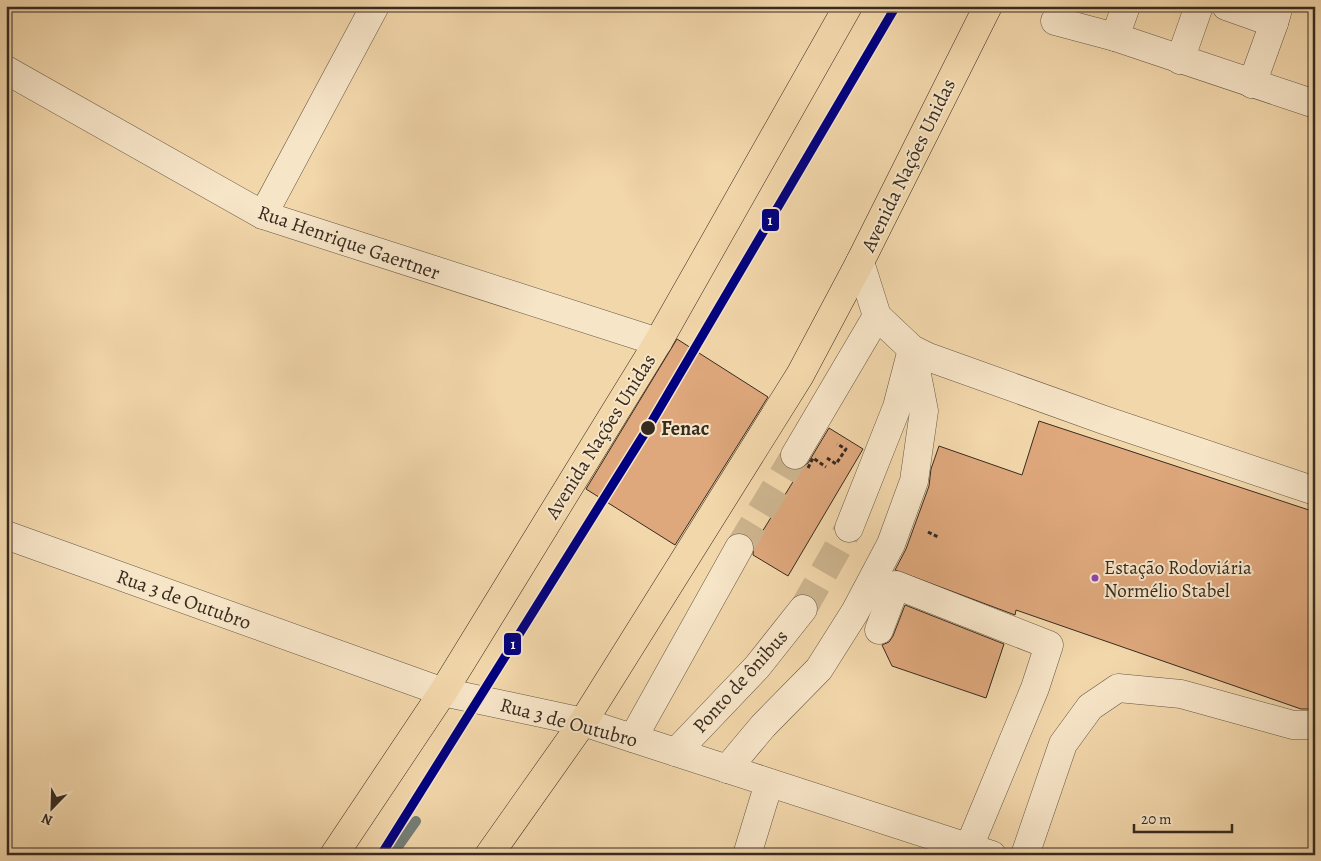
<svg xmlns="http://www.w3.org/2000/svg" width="1321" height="861" font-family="Alegreya,serif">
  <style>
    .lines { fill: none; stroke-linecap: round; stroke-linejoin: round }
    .stream { stroke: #757f79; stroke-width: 10 }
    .building { fill: #dea77c; stroke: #372b20 }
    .minor-tunnel { stroke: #cdb58f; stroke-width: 28; stroke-dasharray: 28 14; stroke-linecap: butt }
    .minor-casing { stroke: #665643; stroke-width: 29 }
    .major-casing { stroke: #372b20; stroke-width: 29 }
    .path { stroke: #372b20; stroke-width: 3; stroke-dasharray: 4 2.5; stroke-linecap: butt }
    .minor { stroke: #f7e5c8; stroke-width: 28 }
    .major { stroke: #f2d7ab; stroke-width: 28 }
    .path-bridge { stroke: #372b20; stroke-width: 3; stroke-dasharray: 4 2.5; stroke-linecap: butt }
    .metro-1-casing { stroke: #f7e5c8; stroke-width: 12 }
    .metro-1 { stroke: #000080; stroke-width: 9 }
    .stop-dot { fill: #372b20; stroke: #f7e5c8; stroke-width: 2 }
    .bus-dot { fill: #8e44ad; stroke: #f7e5c8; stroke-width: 2 }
    .labels { text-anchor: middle; stroke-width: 4; stroke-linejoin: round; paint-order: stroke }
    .bus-label { font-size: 19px; fill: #372b20; stroke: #f7e5c8; text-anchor: start }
    .street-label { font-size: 20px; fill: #372b20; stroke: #f7e5c8 }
    .stop-label { font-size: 20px; font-weight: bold; fill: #372b20; stroke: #f7e5c8; text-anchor: start }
    .line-badge { stroke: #f7e5c8; stroke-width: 2 }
    .badge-label { font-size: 14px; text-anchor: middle; font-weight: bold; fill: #fff }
  </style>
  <rect width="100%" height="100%" fill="#f2d7ab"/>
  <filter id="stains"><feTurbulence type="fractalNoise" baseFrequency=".004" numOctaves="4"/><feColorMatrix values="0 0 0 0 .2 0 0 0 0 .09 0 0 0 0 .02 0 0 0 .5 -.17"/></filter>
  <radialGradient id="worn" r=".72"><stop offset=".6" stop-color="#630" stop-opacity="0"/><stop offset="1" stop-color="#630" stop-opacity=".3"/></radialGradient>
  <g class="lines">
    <path class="stream" d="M 392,855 L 416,821"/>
  </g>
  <g class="building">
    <path d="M 677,339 L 768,397 L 675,545 L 586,489 Z"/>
    <path d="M 1039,421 L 1315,512 L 1315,709 L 1301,709 L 1016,610 L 1015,615 L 895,570 L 906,549 L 929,486 L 931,469 L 939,446 L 1022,475 Z"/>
    <path d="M 829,428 L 863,449 L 788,576 L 753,555 L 754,545 L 799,472 L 797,470 L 808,463 Z"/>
    <path d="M 905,605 L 1004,644 L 986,698 L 892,666 L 882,645 L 889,642 L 893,636 Z"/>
  </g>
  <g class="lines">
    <g class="minor-tunnel">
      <path d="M 739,548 L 795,455"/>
      <path d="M 803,609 L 849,528"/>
    </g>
    <defs>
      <g id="minor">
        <path d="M 1226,6 L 1274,23 L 1279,6"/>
        <path d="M 1055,21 L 1115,37 L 1315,104"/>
        <path d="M 1115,37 L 1126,6"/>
        <path d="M 1180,60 L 1199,6"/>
        <path d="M 6,70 L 263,215 L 658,342"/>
        <path d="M 1252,84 L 1274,23"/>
        <path d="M 263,215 L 375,6"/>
        <path d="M 860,262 L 877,316 L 912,349 L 928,357 L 1104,420 L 1315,491"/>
        <path d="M 795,455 L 877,316"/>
        <path d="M 849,528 L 897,407 L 910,357"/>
        <path d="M 6,535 L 443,692 L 583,722 L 992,855"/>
        <path d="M 879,630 L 896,585 L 1049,645 L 1035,688 L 969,847"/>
        <path d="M 633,738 L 739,548"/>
        <path d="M 676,752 L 757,667 L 803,609"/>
        <path d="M 727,769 L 763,726 L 819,669 L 855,612 L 891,544 L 914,481 L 924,411 L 912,349"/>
        <path d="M 747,855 L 769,783"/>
        <path d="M 1025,855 L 1063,744 L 1090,707 L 1118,688 L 1181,694 L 1293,725 L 1315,725"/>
      </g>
      <g id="major">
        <path d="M 334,855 L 443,692 L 658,342 L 848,6"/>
        <path d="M 489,855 L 583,722 L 800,375 L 860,262 L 988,6"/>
      </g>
    </defs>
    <use href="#minor" class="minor-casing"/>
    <use href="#major" class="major-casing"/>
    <g class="path">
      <path d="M 827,458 L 836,464 L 846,449 L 837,444"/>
      <path d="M 928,532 L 938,537"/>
    </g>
    <use href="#minor" class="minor"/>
    <use href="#major" class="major"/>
    <path class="path-bridge" d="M 808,468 L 813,458 L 826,467"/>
    <defs>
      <path id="metro-1" d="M 381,855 L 648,428 L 896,6"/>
    </defs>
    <use href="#metro-1" class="metro-1-casing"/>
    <use href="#metro-1" class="metro-1"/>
  </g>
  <circle class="stop-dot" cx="648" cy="428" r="8"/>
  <circle class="bus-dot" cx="1095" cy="578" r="4.5"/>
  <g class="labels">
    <g class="bus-label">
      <text x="1104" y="574">Estação Rodoviária<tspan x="1104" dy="23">Normélio Stabel</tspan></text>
    </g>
    <g class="street-label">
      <text transform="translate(908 165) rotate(-64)" y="7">Avenida Nações Unidas</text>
      <text transform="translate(349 242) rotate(19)" y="7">Rua Henrique Gaertner</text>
      <text transform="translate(600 436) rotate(-58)" y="7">Avenida Nações Unidas</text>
      <text transform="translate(184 599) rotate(20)" y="7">Rua 3 de Outubro</text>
      <text transform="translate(740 681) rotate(-48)" y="7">Ponto de ônibus</text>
      <text transform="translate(569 722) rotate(15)" y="7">Rua 3 de Outubro</text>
    </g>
    <g class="stop-label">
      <text x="661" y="435">Fenac</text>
    </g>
  </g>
  <g class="line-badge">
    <rect x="761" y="208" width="19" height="24" rx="5" fill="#000080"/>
    <rect x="503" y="632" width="19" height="24" rx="5" fill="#000080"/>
  </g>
  <g class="badge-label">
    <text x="770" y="225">1</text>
    <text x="513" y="649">1</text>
  </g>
  <rect width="1321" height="861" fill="none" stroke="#f2d7ab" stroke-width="25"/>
  <rect x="8" y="8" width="1306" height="846" fill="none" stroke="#372b20" stroke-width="2.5"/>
  <rect x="12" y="12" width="1296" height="836" fill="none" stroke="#372b20"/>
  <g transform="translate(52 808) rotate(203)" stroke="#f7e5c8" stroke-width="4" paint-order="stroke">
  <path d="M0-4L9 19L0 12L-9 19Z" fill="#372b20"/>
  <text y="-8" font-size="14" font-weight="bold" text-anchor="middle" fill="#372b20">N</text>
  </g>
  <path d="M1134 824v8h98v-8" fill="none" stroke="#372b20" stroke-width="2.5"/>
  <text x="1141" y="824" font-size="15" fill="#372b20" stroke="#f7e5c8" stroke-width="4" paint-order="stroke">20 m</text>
  <rect width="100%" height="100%" filter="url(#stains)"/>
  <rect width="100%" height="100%" fill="url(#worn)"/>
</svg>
